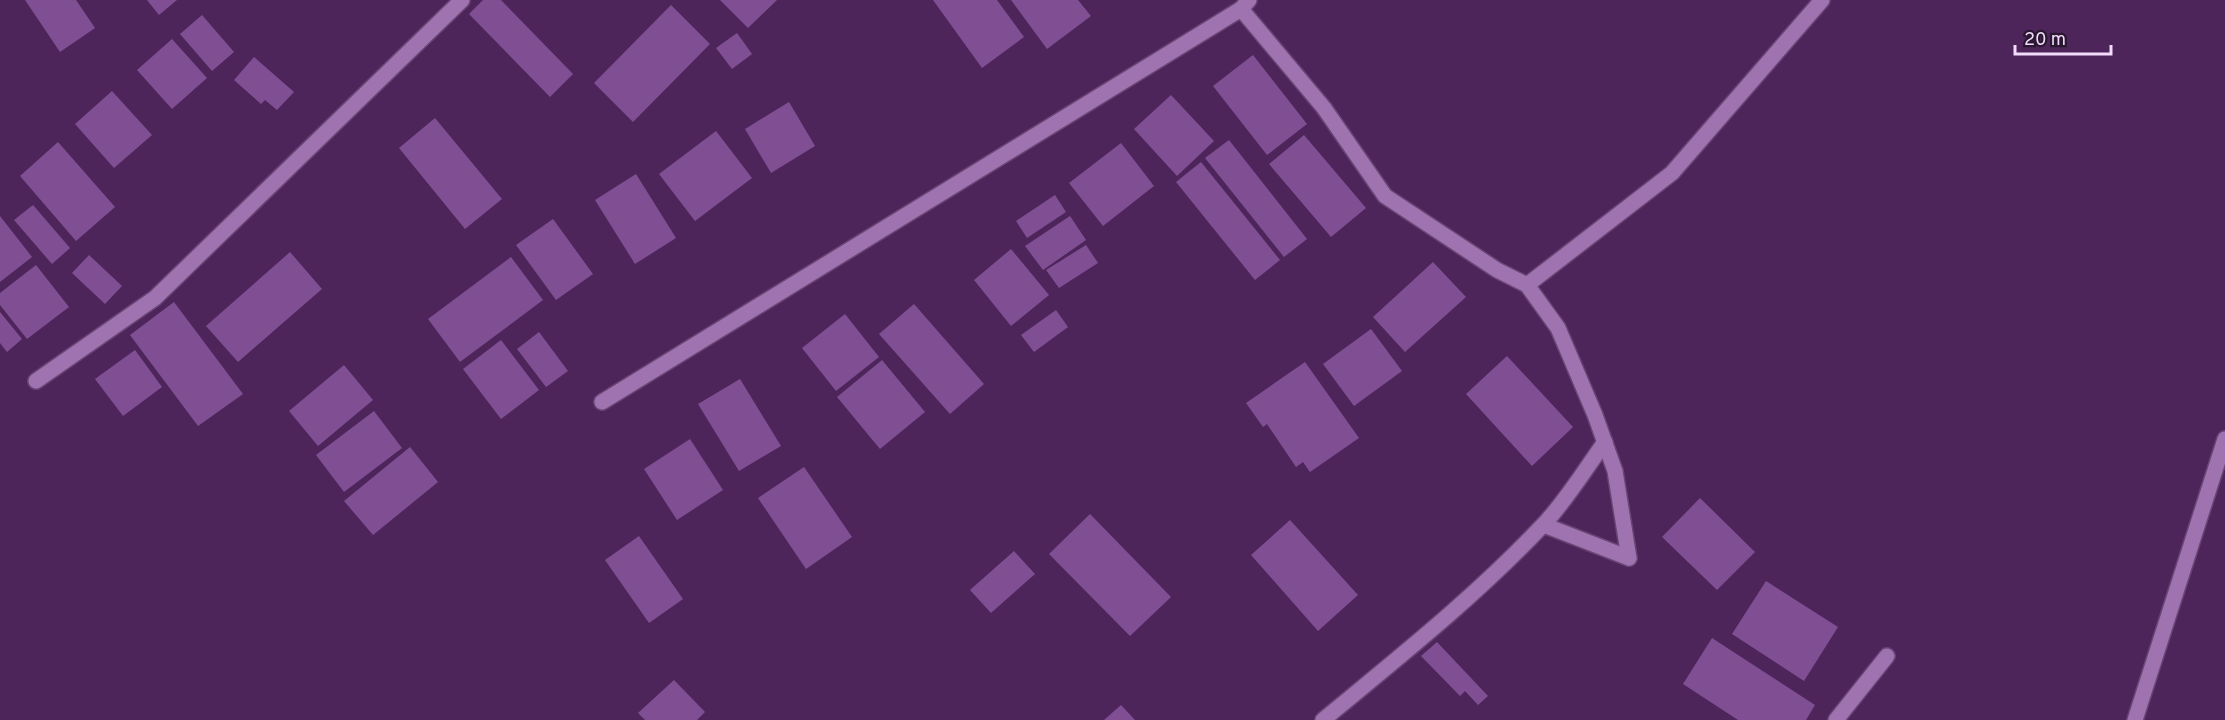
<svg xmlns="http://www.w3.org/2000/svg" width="2225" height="720" font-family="Overpass,sans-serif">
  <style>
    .building { fill: #804f93 }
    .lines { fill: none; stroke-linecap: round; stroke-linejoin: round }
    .minor-casing { stroke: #684474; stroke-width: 18 }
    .tertiary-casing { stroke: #684474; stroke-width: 18 }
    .minor { stroke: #9e73af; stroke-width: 15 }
    .tertiary { stroke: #9e73af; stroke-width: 15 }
  </style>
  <rect width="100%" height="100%" fill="#4d255b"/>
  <g class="building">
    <path d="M 25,0 L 76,0 L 95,28 L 60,52 Z"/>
    <path d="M 147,0 L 177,0 L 159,15 Z"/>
    <path d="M 483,0 L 501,0 L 573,74 L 550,97 L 469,14 Z"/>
    <path d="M 720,0 L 777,0 L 748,28 Z"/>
    <path d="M 933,0 L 997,0 L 1024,37 L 982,68 Z"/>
    <path d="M 1011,0 L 1078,0 L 1091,16 L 1047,49 Z"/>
    <path d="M 671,5 L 710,44 L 633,122 L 594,83 Z"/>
    <path d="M 202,15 L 234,52 L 212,71 L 180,34 Z"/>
    <path d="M 737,33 L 752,54 L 732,69 L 716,48 Z"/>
    <path d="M 172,39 L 207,78 L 172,109 L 137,70 Z"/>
    <path d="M 1253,55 L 1307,124 L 1267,155 L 1213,86 Z"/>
    <path d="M 254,57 L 294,92 L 277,110 L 265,100 L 261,104 L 234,80 Z"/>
    <path d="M 112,91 L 152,135 L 114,168 L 75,124 Z"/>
    <path d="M 1171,95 L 1214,141 L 1177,176 L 1134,129 Z"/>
    <path d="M 789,102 L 815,146 L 771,173 L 745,129 Z"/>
    <path d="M 435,118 L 502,199 L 465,229 L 399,148 Z"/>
    <path d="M 716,131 L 752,178 L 695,221 L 659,174 Z"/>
    <path d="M 1304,135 L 1366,208 L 1331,237 L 1269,164 Z"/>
    <path d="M 1229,140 L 1307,239 L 1284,257 L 1205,158 Z"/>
    <path d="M 58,142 L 115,207 L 76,241 L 20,176 Z"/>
    <path d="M 1121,143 L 1154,186 L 1103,226 L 1069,183 Z"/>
    <path d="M 1201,162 L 1280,260 L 1255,280 L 1176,182 Z"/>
    <path d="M 636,174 L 676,238 L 635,264 L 595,200 Z"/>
    <path d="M 1055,195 L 1066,212 L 1027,238 L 1016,221 Z"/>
    <path d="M 33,205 L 70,248 L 52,264 L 14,220 Z"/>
    <path d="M 0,216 L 32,257 L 0,282 Z"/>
    <path d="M 1070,216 L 1086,240 L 1043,270 L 1025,246 Z"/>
    <path d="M 553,219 L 593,274 L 556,300 L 516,245 Z"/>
    <path d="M 1086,245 L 1098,263 L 1059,288 L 1046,270 Z"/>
    <path d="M 1011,249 L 1049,295 L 1011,326 L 974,280 Z"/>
    <path d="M 290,252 L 322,289 L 238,362 L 206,326 Z"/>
    <path d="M 89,255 L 122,286 L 105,304 L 72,273 Z"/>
    <path d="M 511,257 L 543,300 L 460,362 L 428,319 Z"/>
    <path d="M 1433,262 L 1466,297 L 1405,352 L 1373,317 Z"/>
    <path d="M 36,265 L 69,307 L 27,339 L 0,305 L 0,293 Z"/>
    <path d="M 174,302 L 243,394 L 198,426 L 130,335 Z"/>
    <path d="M 914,304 L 984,384 L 950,414 L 879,334 Z"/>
    <path d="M 1056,310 L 1068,327 L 1034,352 L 1021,335 Z"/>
    <path d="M 0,312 L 22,339 L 7,352 L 0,343 Z"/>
    <path d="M 845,314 L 879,357 L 836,391 L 802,348 Z"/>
    <path d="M 1371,329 L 1402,371 L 1354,406 L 1323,364 Z"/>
    <path d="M 539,332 L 568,371 L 546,387 L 517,349 Z"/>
    <path d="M 501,340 L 539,390 L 501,419 L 463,369 Z"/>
    <path d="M 135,350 L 162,387 L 123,416 L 95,379 Z"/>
    <path d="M 1507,356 L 1573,427 L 1532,466 L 1466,394 Z"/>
    <path d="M 882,360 L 925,412 L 880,449 L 837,397 Z"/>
    <path d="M 1305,362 L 1359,438 L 1310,472 L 1303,462 L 1296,467 L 1267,424 L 1263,427 L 1246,403 Z"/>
    <path d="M 344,365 L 373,400 L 318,446 L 289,411 Z"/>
    <path d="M 740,379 L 781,446 L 739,471 L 698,404 Z"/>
    <path d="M 374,411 L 402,448 L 344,492 L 316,455 Z"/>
    <path d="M 690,439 L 723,490 L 677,520 L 644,469 Z"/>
    <path d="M 410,447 L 438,482 L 373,535 L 344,501 Z"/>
    <path d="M 804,467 L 852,537 L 806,569 L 758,498 Z"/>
    <path d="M 1700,498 L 1755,552 L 1717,590 L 1662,537 Z"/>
    <path d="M 1090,514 L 1171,597 L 1130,636 L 1049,554 Z"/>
    <path d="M 1290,520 L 1358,595 L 1318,631 L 1251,555 Z"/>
    <path d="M 639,536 L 683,599 L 649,623 L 605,560 Z"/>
    <path d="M 1014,551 L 1035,574 L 991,613 L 970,590 Z"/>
    <path d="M 1766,581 L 1838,627 L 1804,681 L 1732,634 Z"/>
    <path d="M 1712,638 L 1815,705 L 1806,720 L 1738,720 L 1683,684 Z"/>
    <path d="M 1437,642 L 1488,696 L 1478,705 L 1465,691 L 1460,696 L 1421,656 Z"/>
    <path d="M 674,680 L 705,712 L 697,720 L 645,720 L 638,713 Z"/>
    <path d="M 1121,705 L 1135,720 L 1104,720 Z"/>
  </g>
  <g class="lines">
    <defs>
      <g id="minor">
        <path d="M 1241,9 L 1324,108 L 1385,196 L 1497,270 L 1527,285 L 1558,328 L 1595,415 L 1615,471 L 1629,558"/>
        <path d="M 1527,285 L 1672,173 L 1822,0"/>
        <path d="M 36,381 L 155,298 L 462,0"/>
        <path d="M 602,402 L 1241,9 L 1249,0"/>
        <path d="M 1544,525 L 1629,558"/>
        <path d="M 1323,720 C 1398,658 1475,597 1542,526 C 1564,504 1586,468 1605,442"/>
        <path d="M 1836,720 L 1887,656"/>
      </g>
      <path id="tertiary" d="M 2135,720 L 2225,439"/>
    </defs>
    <use href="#minor" class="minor-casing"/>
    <use href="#tertiary" class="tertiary-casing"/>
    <use href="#minor" class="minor"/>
    <use href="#tertiary" class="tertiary"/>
  </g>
  <path d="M2015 45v9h96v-9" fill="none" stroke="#f2dbfb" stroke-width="3"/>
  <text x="2024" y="45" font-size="18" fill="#f2dbfb" stroke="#291830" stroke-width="4.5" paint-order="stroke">20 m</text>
</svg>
